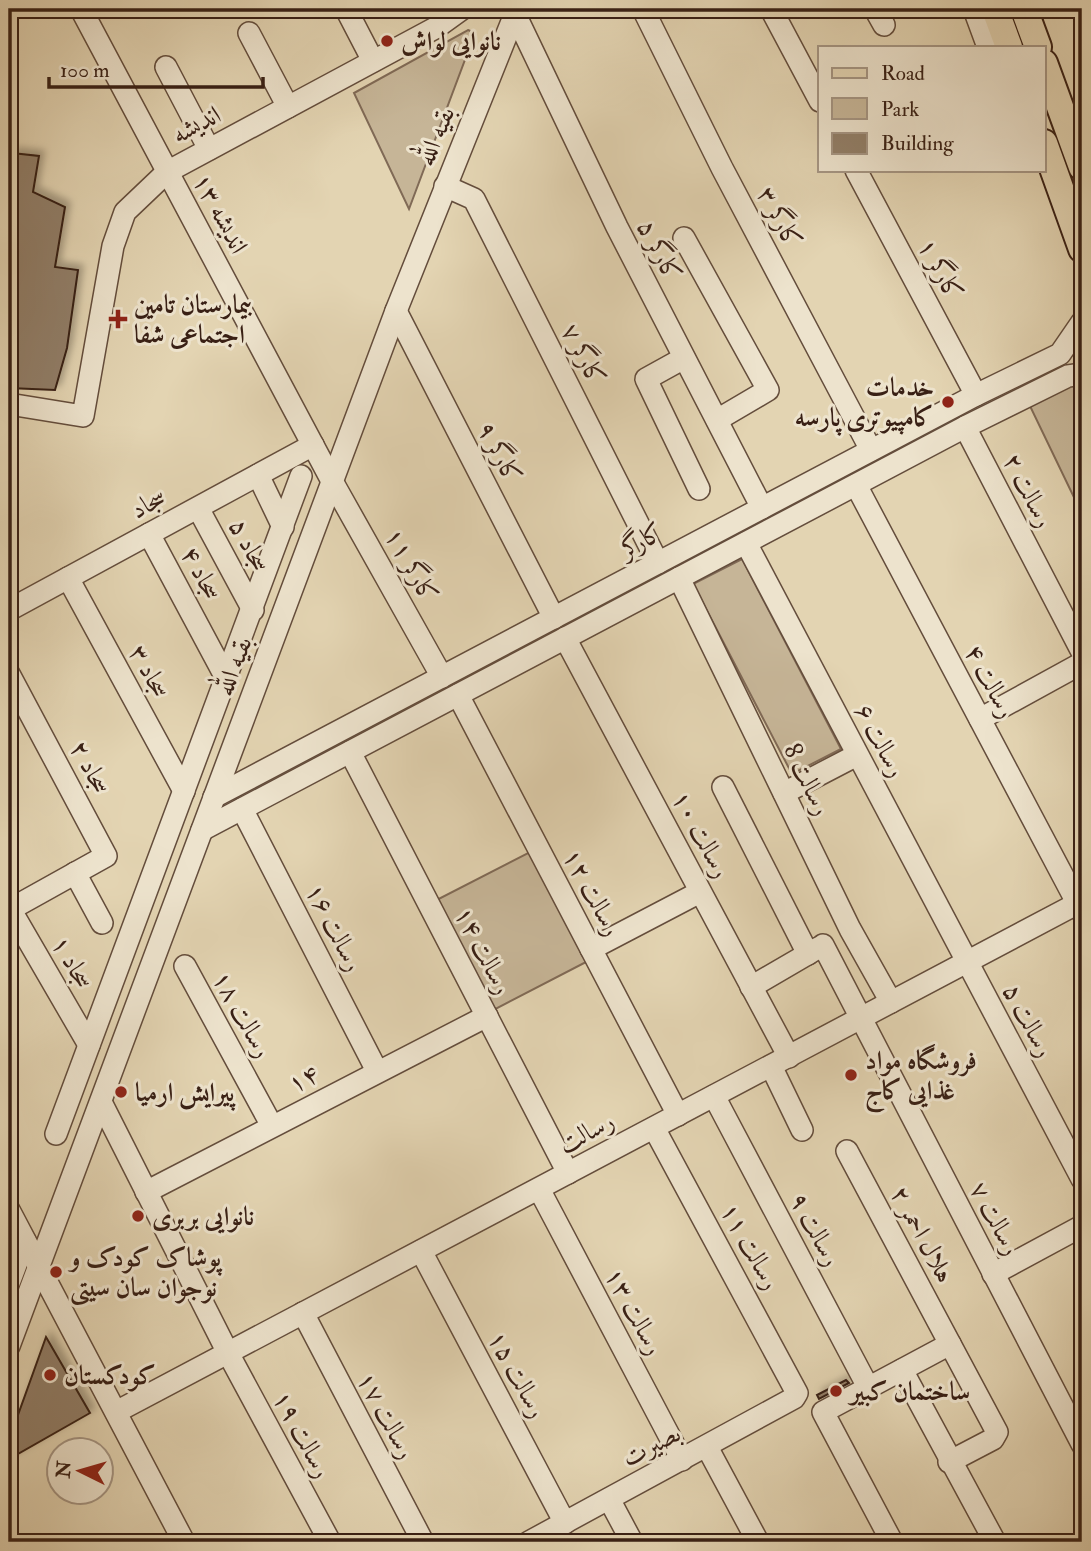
<svg xmlns="http://www.w3.org/2000/svg" width="1091" height="1551" font-family="'IM FELL Double Pica',Amiri,serif">
  <style>
    .green { fill: #c6b597; stroke: #806a56; stroke-width: 2 }
    .building { fill: #917e67; stroke: #392015; stroke-width: 2; filter: url(#shadow) }
    .lines { fill: none; stroke-linecap: round; stroke-linejoin: round }
    .minor-casing { stroke: #644d3c; stroke-width: 24 }
    .major-casing { stroke: #392015; stroke-width: 30 }
    .minor { stroke: #ede3cd; stroke-width: 21 }
    .major { stroke: #e3d4b2; stroke-width: 26 }
    .poi-dot { fill: #8f2418; stroke: #ede3cd; stroke-width: 2.5 }
    .labels { text-anchor: middle; stroke-width: 6; stroke-linejoin: round; paint-order: stroke }
    .poi-label { font-size: 26px; font-weight: bold; fill: #392015; stroke: #ede3cd; text-anchor: start }
    .street-label { font-size: 26px; fill: #392015; stroke: #ede3cd }
  </style>
  <defs>
    <filter id="shadow"><feDropShadow dx="5" dy="-5" stdDeviation="3.5" flood-color="#0004"/></filter>
  </defs>
  <rect width="100%" height="100%" fill="#e3d4b2"/>
  <filter id="stains"><feTurbulence type="fractalNoise" baseFrequency=".00286" numOctaves="4"/><feColorMatrix values="0 0 0 0 .2 0 0 0 0 .09 0 0 0 0 .02 0 0 0 .5 -.17"/></filter>
  <radialGradient id="worn" r=".72"><stop offset=".6" stop-color="#630" stop-opacity="0"/><stop offset="1" stop-color="#630" stop-opacity=".3"/></radialGradient>
  <g class="green">
    <path d="M 468,30 L 475,33 L 409,209 L 354,93 Z"/>
    <path d="M 1070,382 L 1082,383 L 1082,514 L 1029,404 Z"/>
    <path d="M 742,559 L 841,749 L 792,774 L 693,584 Z"/>
    <path d="M 532,851 L 588,961 L 480,1017 L 423,907 Z"/>
  </g>
  <g class="building">
    <path d="M 12,153 L 39,156 L 33,192 L 65,207 L 55,267 L 78,270 L 67,348 L 55,390 L 9,388 L 9,168 Z"/>
    <path d="M 46,1337 L 90,1413 L 9,1459 L 9,1440 Z"/>
    <path d="M 846,1380 L 849,1383 L 819,1399 L 817,1395 Z"/>
  </g>
  <g class="lines">
    <defs>
      <g id="minor">
        <path d="M 81,9 L 332,481 L 442,677"/>
        <path d="M 346,9 L 373,61"/>
        <path d="M 643,9 L 722,168 L 871,450"/>
        <path d="M 771,9 L 820,101"/>
        <path d="M 875,9 L 884,25"/>
        <path d="M 974,9 L 988,47"/>
        <path d="M 515,14 L 617,227 L 762,508"/>
        <path d="M 249,33 L 288,107"/>
        <path d="M 166,67 L 209,149"/>
        <path d="M 856,170 L 976,395"/>
        <path d="M 445,186 L 474,199 L 658,563"/>
        <path d="M 684,238 L 768,390 L 717,420"/>
        <path d="M 396,311 L 554,618"/>
        <path d="M 684,358 L 646,379 L 699,489"/>
        <path d="M 9,404 L 83,416 L 113,246 L 125,212 L 167,172 L 437,27 L 462,9"/>
        <path d="M 965,427 L 1082,652"/>
        <path d="M 258,475 L 283,527"/>
        <path d="M 856,485 L 1082,912"/>
        <path d="M 198,508 L 253,610"/>
        <path d="M 149,534 L 225,676"/>
        <path d="M 746,543 L 1082,1179"/>
        <path d="M 68,578 L 184,791"/>
        <path d="M 679,578 L 850,929 L 891,1002"/>
        <path d="M 9,610 L 313,445"/>
        <path d="M 565,638 L 789,1057"/>
        <path d="M 9,674 L 106,856 L 9,910"/>
        <path d="M 458,695 L 678,1115"/>
        <path d="M 980,719 L 1082,663"/>
        <path d="M 350,752 L 568,1173"/>
        <path d="M 723,787 L 808,954"/>
        <path d="M 784,793 L 857,755"/>
        <path d="M 214,797 L 976,395 L 1060,354 L 1082,322"/>
        <path d="M 242,809 L 377,1071"/>
        <path d="M 202,830 L 965,427 L 1068,376 L 1082,374"/>
        <path d="M 75,873 L 102,923"/>
        <path d="M 9,907 L 89,1045"/>
        <path d="M 823,945 L 1082,1444"/>
        <path d="M 591,949 L 700,892"/>
        <path d="M 185,966 L 272,1126"/>
        <path d="M 751,987 L 818,948"/>
        <path d="M 771,1066 L 802,1130"/>
        <path d="M 714,1096 L 868,1387"/>
        <path d="M 101,1102 L 228,1353 L 330,1542"/>
        <path d="M 56,1134 L 301,476"/>
        <path d="M 847,1151 L 997,1432 L 993,1439 L 949,1462"/>
        <path d="M 539,1189 L 682,1460"/>
        <path d="M 146,1192 L 487,1016"/>
        <path d="M 9,1210 L 184,1542"/>
        <path d="M 421,1251 L 565,1523"/>
        <path d="M 993,1274 L 1082,1226"/>
        <path d="M 9,1283 L 25,1241"/>
        <path d="M 303,1313 L 423,1542"/>
        <path d="M 9,1346 L 396,311 L 517,9"/>
        <path d="M 902,1370 L 995,1542"/>
        <path d="M 116,1412 L 1082,901"/>
        <path d="M 707,1447 L 758,1542"/>
        <path d="M 609,1499 L 632,1542"/>
        <path d="M 529,1542 L 794,1398 L 797,1393 L 654,1128"/>
        <path d="M 892,1542 L 823,1412 L 950,1344"/>
      </g>
      <g id="major">
        <path d="M 995,9 L 1009,47"/>
        <path d="M 1024,9 L 1038,47"/>
        <path d="M 1044,63 L 1082,167"/>
        <path d="M 1044,143 L 1082,249"/>
      </g>
    </defs>
    <use href="#minor" class="minor-casing"/>
    <use href="#major" class="major-casing"/>
    <use href="#minor" class="minor"/>
    <use href="#major" class="major"/>
  </g>
  <g class="poi-dot">
    <circle cx="387" cy="41" r="7"/>
    <path d="M114.5 308.5h7v7h7v7h-7v7h-7v-7h-7v-7h7z"/>
    <circle cx="948" cy="402" r="7"/>
    <circle cx="851" cy="1075" r="7"/>
    <circle cx="121" cy="1092" r="7"/>
    <circle cx="138" cy="1216" r="7"/>
    <circle cx="56" cy="1272" r="7"/>
    <circle cx="50" cy="1375" r="7"/>
    <circle cx="836" cy="1391" r="7"/>
  </g>
  <g class="labels">
    <g class="poi-label">
      <text x="401" y="50">نانوایی لواش</text>
      <text x="134" y="313">بیمارستان تامین<tspan x="134" dy="30">اجتماعی شفا</tspan></text>
      <text x="934" y="396" text-anchor="end">خدمات<tspan x="934" dy="30">کامپیوتری پارسه</tspan></text>
      <text x="865" y="1069">فروشگاه مواد<tspan x="865" dy="30">غذایی کاج</tspan></text>
      <text x="135" y="1101">پیرایش ارمیا</text>
      <text x="152" y="1225">نانوایی بربری</text>
      <text x="70" y="1266">پوشاک کودک و<tspan x="70" dy="30">نوجوان سان سیتی</tspan></text>
      <text x="64" y="1384">کودکستان</text>
      <text x="850" y="1400">ساختمان کبیر</text>
    </g>
    <g class="street-label">
      <text transform="translate(196 124) rotate(-28)" y="9">اندیشه</text>
      <text transform="translate(435 136) rotate(-68)" y="9">بقیه الله</text>
      <text transform="translate(221 213) rotate(62)" y="9">اندیشه ۱۳</text>
      <text transform="translate(780 217) rotate(62)" y="9">کارگر ۳</text>
      <text transform="translate(660 250) rotate(63)" y="9">کارگر ۵</text>
      <text transform="translate(941 269) rotate(62)" y="9">کارگر ۱</text>
      <text transform="translate(584 354) rotate(63)" y="9">کارگر ۷</text>
      <text transform="translate(500 452) rotate(63)" y="9">کارگر ۹</text>
      <text transform="translate(1029 490) rotate(63)" y="9">رسالت ۲</text>
      <text transform="translate(148 503) rotate(-28)" y="9">سجاد</text>
      <text transform="translate(641 540) rotate(-28)" y="9">کارگر</text>
      <text transform="translate(250 545) rotate(62)" y="9">سجاد ۵</text>
      <text transform="translate(412 565) rotate(61)" y="9">کارگر ۱۱</text>
      <text transform="translate(202 573) rotate(62)" y="9">سجاد ۴</text>
      <text transform="translate(233 666) rotate(-70)" y="9">بقیه الله</text>
      <text transform="translate(150 671) rotate(61)" y="9">سجاد ۳</text>
      <text transform="translate(991 681) rotate(62)" y="9">رسالت ۴</text>
      <text transform="translate(881 740) rotate(62)" y="9">رسالت ۶</text>
      <text transform="translate(91 767) rotate(62)" y="9">سجاد ۲</text>
      <text transform="translate(808 779) rotate(64)" y="9">رسالت 8</text>
      <text transform="translate(702 834) rotate(62)" y="9">رسالت ۱۰</text>
      <text transform="translate(593 892) rotate(62)" y="9">رسالت ۱۲</text>
      <text transform="translate(335 927) rotate(63)" y="9">رسالت ۱۶</text>
      <text transform="translate(484 950) rotate(63)" y="9">رسالت ۱۴</text>
      <text transform="translate(73 962) rotate(60)" y="9">سجاد ۱</text>
      <text transform="translate(243 1014) rotate(61)" y="9">رسالت ۱۸</text>
      <text transform="translate(1029 1020) rotate(62)" y="9">رسالت ۵</text>
      <text transform="translate(303 1078) rotate(-27)" y="9">۱۴</text>
      <text transform="translate(586 1132) rotate(-28)" y="9">رسالت</text>
      <text transform="translate(996 1218) rotate(62)" y="9">رسالت ۷</text>
      <text transform="translate(816 1229) rotate(62)" y="9">رسالت ۹</text>
      <text transform="translate(923 1234) rotate(62)" y="9">هلال احمر ۲</text>
      <text transform="translate(751 1246) rotate(61)" y="9">رسالت ۱۱</text>
      <text transform="translate(635 1311) rotate(62)" y="9">رسالت ۱۳</text>
      <text transform="translate(518 1374) rotate(62)" y="9">رسالت ۱۵</text>
      <text transform="translate(387 1415) rotate(62)" y="9">رسالت ۱۷</text>
      <text transform="translate(303 1434) rotate(62)" y="9">رسالت ۱۹</text>
      <text transform="translate(651 1445) rotate(-28)" y="9">بصیرت</text>
    </g>
  </g>
  <rect width="1091" height="1551" fill="none" stroke="#e3d4b2" stroke-width="35"/>
  <rect x="10" y="10" width="1070" height="1530" fill="none" stroke="#392015" stroke-width="3.5"/>
  <rect x="18" y="18" width="1056" height="1516" fill="none" stroke="#392015" stroke-width="2"/>
  <rect x="818" y="46" width="228" height="126" fill="#ede3cd" stroke="#a59583" stroke-width="2"/>
  <rect x="832" y="68" width="35" height="10" fill="#e3d4b2" stroke="#a59583" stroke-width="2"/>
  <text x="881" y="80" font-size="21" fill="#392015">Road</text>
  <rect x="832" y="98" width="35" height="21" fill="#c6b597" stroke="#a59583" stroke-width="2"/>
  <text x="881" y="116" font-size="21" fill="#392015">Park</text>
  <rect x="832" y="133" width="35" height="21" fill="#917e67" stroke="#a59583" stroke-width="2"/>
  <text x="881" y="150" font-size="21" fill="#392015">Building</text>
  <g transform="translate(80 1471) rotate(275)"><circle r="33" fill="#ede3cd" stroke="#a59583" stroke-width="2"/>
  <path d="M0-5L12 26L0 18L-12 26Z" fill="#8f2418"/>
  <text y="-10" font-size="19" font-weight="bold" text-anchor="middle" fill="#392015">N</text>
  </g>
  <path d="M49 77v10h214v-10" fill="none" stroke="#392015" stroke-width="3.5"/>
  <text x="60" y="77" font-size="21" fill="#392015" stroke="#ede3cd" stroke-width="5" paint-order="stroke">100 m</text>
  <rect width="100%" height="100%" filter="url(#stains)"/>
  <rect width="100%" height="100%" fill="url(#worn)"/>
</svg>
